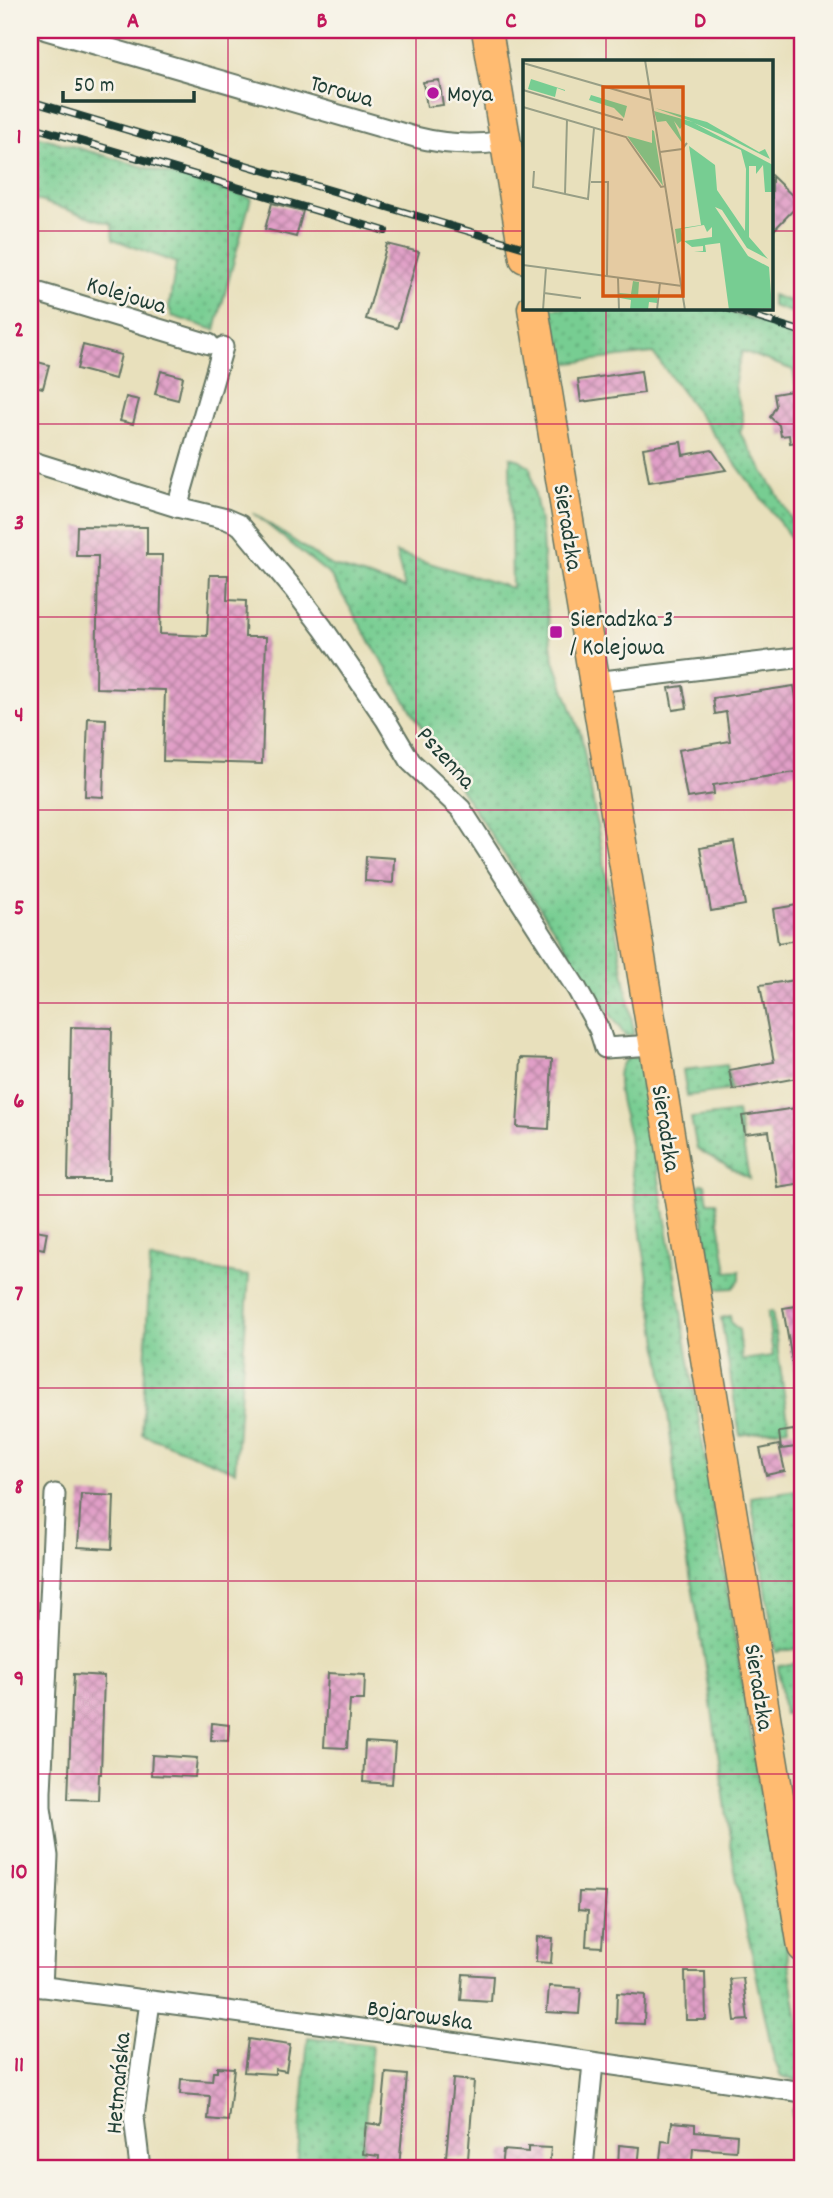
<svg xmlns="http://www.w3.org/2000/svg" width="833" height="2198" font-family="Dekko,sans-serif">
  <style>
    .grass { fill: url(#grass-dots); stroke: #4b8563; stroke-width: 2 }
    .building { fill: url(#building-cross-hatch) }
    .lines { fill: none; stroke-linecap: round; stroke-linejoin: round }
    .street-casing { stroke: #657664; stroke-width: 23 }
    .primary-casing { stroke: #657664; stroke-width: 33 }
    .street { stroke: #fff; stroke-width: 19 }
    .primary { stroke: #ffbb71; stroke-width: 30 }
    .rail-casing { stroke: #1f3d34; stroke-width: 8 }
    .rail { stroke: #f7f3e8; stroke-width: 5; stroke-dasharray: 16; stroke-linecap: butt }
    .grid { fill: none; stroke: #c2185b; stroke-width: 2; stroke-opacity: 0.55 }
    .poi-dot { fill: #b5179e; stroke: #f7f3e8; stroke-width: 2.5 }
    .labels { text-anchor: middle; stroke-width: 5; stroke-linejoin: round; paint-order: stroke }
    .street-label { font-size: 24px; fill: #1f3d34; stroke: #f7f3e8 }
    .poi-label { font-size: 24px; fill: #1f3d34; stroke: #f7f3e8; text-anchor: start }
    .inset-road { fill: none; stroke: #989f86; stroke-width: 2 }
    .view { fill: #d45610; fill-opacity: 0.15; stroke: #d45610; stroke-width: 3.5 }
    .inset-edge { fill: none; stroke: #1f3d34; stroke-width: 3.5 }
    .neatline { fill: none; stroke: #c2185b; stroke-width: 2.5 }
    .grid-label { font-size: 23px; text-anchor: middle; font-weight: bold; fill: #c2185b }
  </style>
  <defs>
    <pattern id="grass-dots" width="8" height="8" patternUnits="userSpaceOnUse" patternTransform="scale(1.75)"><rect width="8" height="8" fill="#77cd92"/><path d="M2 2h.1M6 6h.1" fill="none" stroke="#61a878" stroke-width="1.8" stroke-linecap="round"/></pattern>
    <pattern id="building-cross-hatch" width="8" height="8" patternUnits="userSpaceOnUse" patternTransform="scale(1.75)"><rect width="8" height="8" fill="#e19fc7"/><path d="M0 0l8 8M0 8l8-8" fill="none" stroke="#b683a2"/></pattern>
  </defs>
  <rect width="100%" height="100%" fill="#f7f3e8"/>
  <filter id="ink" filterUnits="userSpaceOnUse"><feTurbulence type="fractalNoise" baseFrequency=".0143" numOctaves="2"/><feDisplacementMap in="SourceGraphic" scale="14" xChannelSelector="R" yChannelSelector="G"/><feConvolveMatrix kernelMatrix="1 2 1 2 8 2 1 2 1" color-interpolation-filters="sRGB"/></filter>
  <filter id="wash" filterUnits="userSpaceOnUse"><feTurbulence type="fractalNoise" baseFrequency=".00686" numOctaves="4" result="noise"/><feDisplacementMap in="SourceGraphic" scale="28" xChannelSelector="R" yChannelSelector="G"/><feGaussianBlur stdDeviation="1.57" result="paint"/><feColorMatrix in="noise" values="0 0 0 0 0 0 0 0 0 0 0 0 0 0 0 0 0 1.4 0 .05"/><feComposite in="paint" operator="in"/></filter>
  <g filter="url(#wash)">
    <rect width="100%" height="100%" fill="#e8e0bc"/>
    <g class="grass">
      <path d="M 30,134 L 251,198 L 215,330 L 172,316 L 169,307 L 176,263 L 113,239 L 112,224 L 30,198 Z"/>
      <path d="M 772,295 L 803,306 L 803,316 L 772,306 Z"/>
      <path d="M 546,308 L 714,308 L 803,334 L 803,423 L 793,370 L 742,351 C 740,362 735,373 735,384 C 735,401 749,416 740,433 L 776,492 L 797,530 L 803,535 L 803,554 L 653,353 L 562,364 L 554,325 L 548,326 Z"/>
      <path d="M 510,457 L 520,460 L 530,467 L 542,533 L 545,598 L 553,658 L 581,735 L 634,1032 L 632,1035 L 625,1036 L 440,758 L 331,576 L 253,513 L 330,565 L 405,588 L 396,553 L 512,588 Z"/>
      <path d="M 633,1057 L 639,1058 L 803,2050 L 803,2081 L 797,2081 L 781,2076 L 774,2060 L 734,1866 L 705,1661 L 678,1505 L 665,1387 L 630,1163 C 630,1154 630,1144 629,1135 C 625,1117 604,1061 633,1057 Z"/>
      <path d="M 727,1065 L 731,1090 L 687,1096 L 683,1070 Z"/>
      <path d="M 737,1112 L 749,1178 L 697,1149 L 691,1118 Z"/>
      <path d="M 701,1184 L 705,1184 L 708,1202 L 716,1202 L 727,1272 L 740,1271 L 740,1279 L 733,1288 L 716,1289 L 712,1279 L 698,1187 Z"/>
      <path d="M 150,1259 L 249,1276 L 235,1471 L 142,1434 Z"/>
      <path d="M 772,1311 L 789,1428 L 740,1435 L 721,1318 L 730,1316 L 731,1323 L 739,1330 L 742,1360 L 773,1356 L 768,1316 L 768,1312 Z"/>
      <path d="M 803,1489 L 803,1648 L 776,1652 L 751,1497 Z"/>
      <path d="M 803,1662 L 803,1711 L 784,1714 L 778,1666 Z"/>
      <path d="M 308,2037 L 372,2045 L 361,2168 L 297,2168 Z"/>
      <path d="M 803,2102 L 803,2168 L 799,2168 L 792,2111 L 797,2104 Z"/>
    </g>
    <g id="blocks">
      <g class="building">
        <path d="M 439,80 L 443,105 L 427,107 L 423,82 Z"/>
        <path d="M 772,176 L 800,203 L 772,232 Z"/>
        <path d="M 272,203 L 303,211 L 296,237 L 265,229 Z"/>
        <path d="M 387,244 L 419,252 L 397,328 L 366,319 Z"/>
        <path d="M 83,345 L 121,355 L 115,379 L 77,369 Z"/>
        <path d="M 30,360 L 49,365 L 43,388 L 30,385 Z"/>
        <path d="M 161,371 L 183,377 L 178,400 L 155,394 Z"/>
        <path d="M 641,371 L 644,393 L 581,402 L 578,380 Z"/>
        <path d="M 798,390 L 803,423 L 803,441 L 790,443 L 789,435 L 781,436 L 779,425 L 770,417 L 776,406 L 774,394 Z"/>
        <path d="M 126,397 L 139,400 L 133,424 L 120,421 Z"/>
        <path d="M 681,442 L 683,455 L 712,450 L 726,470 L 649,482 L 643,448 Z"/>
        <path d="M 77,526 L 147,527 L 147,555 L 162,555 L 160,634 L 207,636 L 210,575 L 228,575 L 227,600 L 246,601 L 245,637 L 266,637 L 262,764 L 163,761 L 165,690 L 96,688 L 98,556 L 76,556 Z"/>
        <path d="M 683,686 L 687,708 L 673,710 L 669,688 Z"/>
        <path d="M 794,686 L 803,736 L 803,771 L 713,785 L 714,794 L 687,798 L 678,750 L 730,741 L 726,712 L 715,714 L 713,698 Z"/>
        <path d="M 88,718 L 106,719 L 103,797 L 85,796 Z"/>
        <path d="M 734,842 L 745,905 L 711,911 L 700,848 Z"/>
        <path d="M 366,856 L 394,858 L 393,883 L 365,881 Z"/>
        <path d="M 803,904 L 803,939 L 778,943 L 773,909 Z"/>
        <path d="M 803,979 L 803,1077 L 733,1090 L 729,1070 L 774,1062 L 760,985 Z"/>
        <path d="M 71,1027 L 112,1028 L 109,1180 L 68,1180 Z"/>
        <path d="M 521,1058 L 552,1059 L 549,1129 L 517,1127 Z"/>
        <path d="M 803,1107 L 803,1183 L 777,1187 L 769,1131 L 745,1134 L 742,1116 Z"/>
        <path d="M 30,1229 L 47,1232 L 44,1249 L 30,1246 Z"/>
        <path d="M 803,1305 L 803,1384 L 796,1384 L 783,1308 Z"/>
        <path d="M 794,1430 L 796,1447 L 781,1449 L 779,1432 Z"/>
        <path d="M 779,1445 L 785,1471 L 766,1475 L 760,1449 Z"/>
        <path d="M 81,1494 L 114,1496 L 112,1549 L 78,1547 Z"/>
        <path d="M 328,1673 L 365,1675 L 364,1700 L 350,1700 L 347,1748 L 324,1747 Z"/>
        <path d="M 74,1674 L 104,1676 L 101,1774 L 99,1774 L 98,1800 L 68,1799 L 72,1697 L 73,1697 Z"/>
        <path d="M 212,1723 L 229,1725 L 228,1741 L 211,1740 Z"/>
        <path d="M 365,1742 L 395,1744 L 392,1784 L 363,1782 Z"/>
        <path d="M 152,1755 L 197,1758 L 195,1777 L 151,1775 Z"/>
        <path d="M 579,1892 L 606,1893 L 602,1947 L 586,1946 L 588,1911 L 578,1910 Z"/>
        <path d="M 537,1937 L 553,1938 L 551,1963 L 536,1962 Z"/>
        <path d="M 685,1972 L 705,1972 L 706,2020 L 686,2020 Z"/>
        <path d="M 463,1974 L 493,1976 L 491,2002 L 461,2000 Z"/>
        <path d="M 743,1978 L 748,2020 L 735,2021 L 730,1979 Z"/>
        <path d="M 549,1986 L 581,1988 L 579,2014 L 547,2012 Z"/>
        <path d="M 617,1993 L 645,1995 L 644,2024 L 616,2023 Z"/>
        <path d="M 248,2039 L 290,2045 L 286,2071 L 275,2069 L 275,2074 L 244,2072 Z"/>
        <path d="M 217,2067 L 234,2068 L 228,2121 L 208,2119 L 210,2096 L 180,2094 L 181,2079 L 212,2081 L 213,2072 L 217,2072 Z"/>
        <path d="M 386,2073 L 407,2075 L 399,2168 L 378,2168 L 379,2156 L 363,2154 L 366,2123 L 381,2125 Z"/>
        <path d="M 453,2079 L 474,2081 L 468,2159 L 446,2157 Z"/>
        <path d="M 672,2122 L 695,2124 L 695,2131 L 737,2135 L 736,2151 L 693,2148 L 692,2162 L 660,2159 L 662,2141 L 670,2142 Z"/>
        <path d="M 619,2145 L 640,2147 L 638,2168 L 618,2168 Z"/>
        <path d="M 528,2147 L 551,2148 L 549,2168 L 501,2168 L 503,2150 L 528,2152 Z"/>
      </g>
    </g>
  </g>
  <g filter="url(#ink)">
    <use href="#blocks" fill-opacity="0" stroke="#657664" stroke-width="2"/>
    <g class="lines">
      <defs>
        <g id="street">
          <path d="M 46,30 L 415,137 C 446,145 475,146 506,141"/>
          <path d="M 30,290 L 209,344"/>
          <path d="M 30,461 L 177,507 L 226,519 L 240,525 L 295,591 L 323,628 L 386,720 L 411,762 L 461,809 L 577,989 L 599,1029 L 605,1048 L 654,1045"/>
          <path d="M 177,507 L 223,347"/>
          <path d="M 595,682 L 803,657"/>
          <path d="M 30,1985 L 325,2024 L 803,2092"/>
          <path d="M 42,1987 L 48,1856 L 41,1808 L 41,1792 L 55,1494"/>
          <path d="M 140,2168 L 134,2117 L 150,2002"/>
          <path d="M 583,2168 L 593,2063"/>
        </g>
        <g id="primary">
          <path d="M 487,30 L 525,258"/>
          <path d="M 533,308 L 803,1947"/>
        </g>
      </defs>
      <use href="#street" class="street-casing"/>
      <use href="#primary" class="primary-casing"/>
      <use href="#street" class="street"/>
      <use href="#primary" class="primary"/>
      <defs>
        <g id="rail">
          <path d="M 30,101 L 525,248"/>
          <path d="M 30,126 L 385,231"/>
          <path d="M 727,308 L 803,332"/>
        </g>
      </defs>
      <use href="#rail" class="rail-casing"/>
      <use href="#rail" class="rail"/>
    </g>
  </g>
  <path class="grid" d="M 228,30 L 228,2168M 416,30 L 416,2168M 606,30 L 606,61M 30,231 L 525,231M 772,231 L 803,231M 606,308 L 606,2168M 30,424 L 803,424M 30,617 L 803,617M 30,810 L 803,810M 30,1003 L 803,1003M 30,1195 L 803,1195M 30,1388 L 803,1388M 30,1581 L 803,1581M 30,1774 L 803,1774M 30,1967 L 803,1967"/>
  <g class="poi-dot">
    <circle cx="433" cy="93" r="7"/>
    <rect x="549" y="625" width="14" height="14" rx="3.5"/>
  </g>
  <g class="labels">
    <g class="street-label">
      <text transform="translate(342 90) rotate(16)" y="8">Torowa</text>
      <text transform="translate(127 294) rotate(17)" y="8">Kolejowa</text>
      <text transform="translate(569 527) rotate(81)" y="8">Sieradzka</text>
      <text transform="translate(447 757) rotate(48)" y="8">Pszenna</text>
      <text transform="translate(667 1128) rotate(81)" y="8">Sieradzka</text>
      <text transform="translate(760 1687) rotate(81)" y="8">Sieradzka</text>
      <text transform="translate(420 2014) rotate(8)" y="8">Bojarowska</text>
      <text transform="translate(117 2083) rotate(-85)" y="8">Hetmańska</text>
    </g>
    <g class="poi-label">
      <text x="447" y="101">Moya</text>
      <text x="570" y="626">Sieradzka 3<tspan x="570" dy="28">/ Kolejowa</tspan></text>
    </g>
  </g>
  <g transform="translate(523 60)">
    <rect width="250" height="250" fill="#e8e0bc"/>
    <path d="M 8,19 L 42,30 L 42,31 L 34,28 L 32,37 L 5,29 ZM 68,35 L 104,46 L 101,58 L 91,48 L 66,40 ZM 132,48 L 184,62 L 236,92 L 242,89 L 247,99 L 197,74 L 171,63 L 250,105 L 250,132 L 242,132 L 240,105 L 233,114 L 233,106 L 226,106 L 226,177 L 245,199 L 224,188 L 199,150 L 192,147 L 225,196 L 246,207 L 249,248 L 206,250 L 197,183 L 182,185 L 183,192 L 171,192 L 180,191 L 180,186 L 169,187 L 161,181 L 189,177 L 189,167 L 184,172 L 181,165 L 158,169 L 160,180 L 154,184 L 152,169 L 178,165 L 166,86 L 192,105 L 194,130 L 222,171 L 223,109 L 218,90 L 161,64 L 157,69 L 151,61 L 162,87 L 143,61 L 134,62 L 131,51 L 170,62 ZM 129,70 L 131,71 L 140,126 L 104,76 L 129,83 ZM 110,221 L 116,222 L 115,237 L 134,237 L 134,243 L 126,242 L 125,250 L 107,250 L 108,240 L 97,238 L 96,233 L 108,234 Z" fill="#77cd92"/>
    <path class="inset-road" d="M 122,0 L 162,250M 0,3 L 128,40M 0,30 L 100,60M 0,47 L 103,77 L 138,127 L 143,126M 137,92 L 159,89 L 164,83M 11,111 L 10,127 L 65,139 L 71,68M 68,122 L 85,122 L 84,216M 42,134 L 44,59M 0,205 L 159,226M 95,218 L 96,250M 21,233 L 58,238M 20,250 L 23,208M 134,250 L 137,223"/>
    <path class="view" d="M 80,27 L 160,27 L 160,236 L 80,236 Z"/>
    <rect width="250" height="250" class="inset-edge"/>
  </g>
  <rect width="833" height="2198" fill="none" stroke="#f7f3e8" stroke-width="77"/>
  <path d="M63 91v10h131v-10" fill="none" stroke="#1f3d34" stroke-width="3.5"/>
  <text x="74" y="91" font-size="21" fill="#1f3d34" stroke="#f7f3e8" stroke-width="5" paint-order="stroke">50 m</text>
  <rect x="38" y="38" width="756" height="2122" class="neatline"/>
  <g class="grid-label">
    <text x="133" y="27">A</text>
    <text x="322" y="27">B</text>
    <text x="511" y="27">C</text>
    <text x="700" y="27">D</text>
    <text x="19" y="143">1</text>
    <text x="19" y="336">2</text>
    <text x="19" y="529">3</text>
    <text x="19" y="721">4</text>
    <text x="19" y="914">5</text>
    <text x="19" y="1107">6</text>
    <text x="19" y="1300">7</text>
    <text x="19" y="1493">8</text>
    <text x="19" y="1685">9</text>
    <text x="19" y="1878">10</text>
    <text x="19" y="2071">11</text>
  </g>
</svg>
